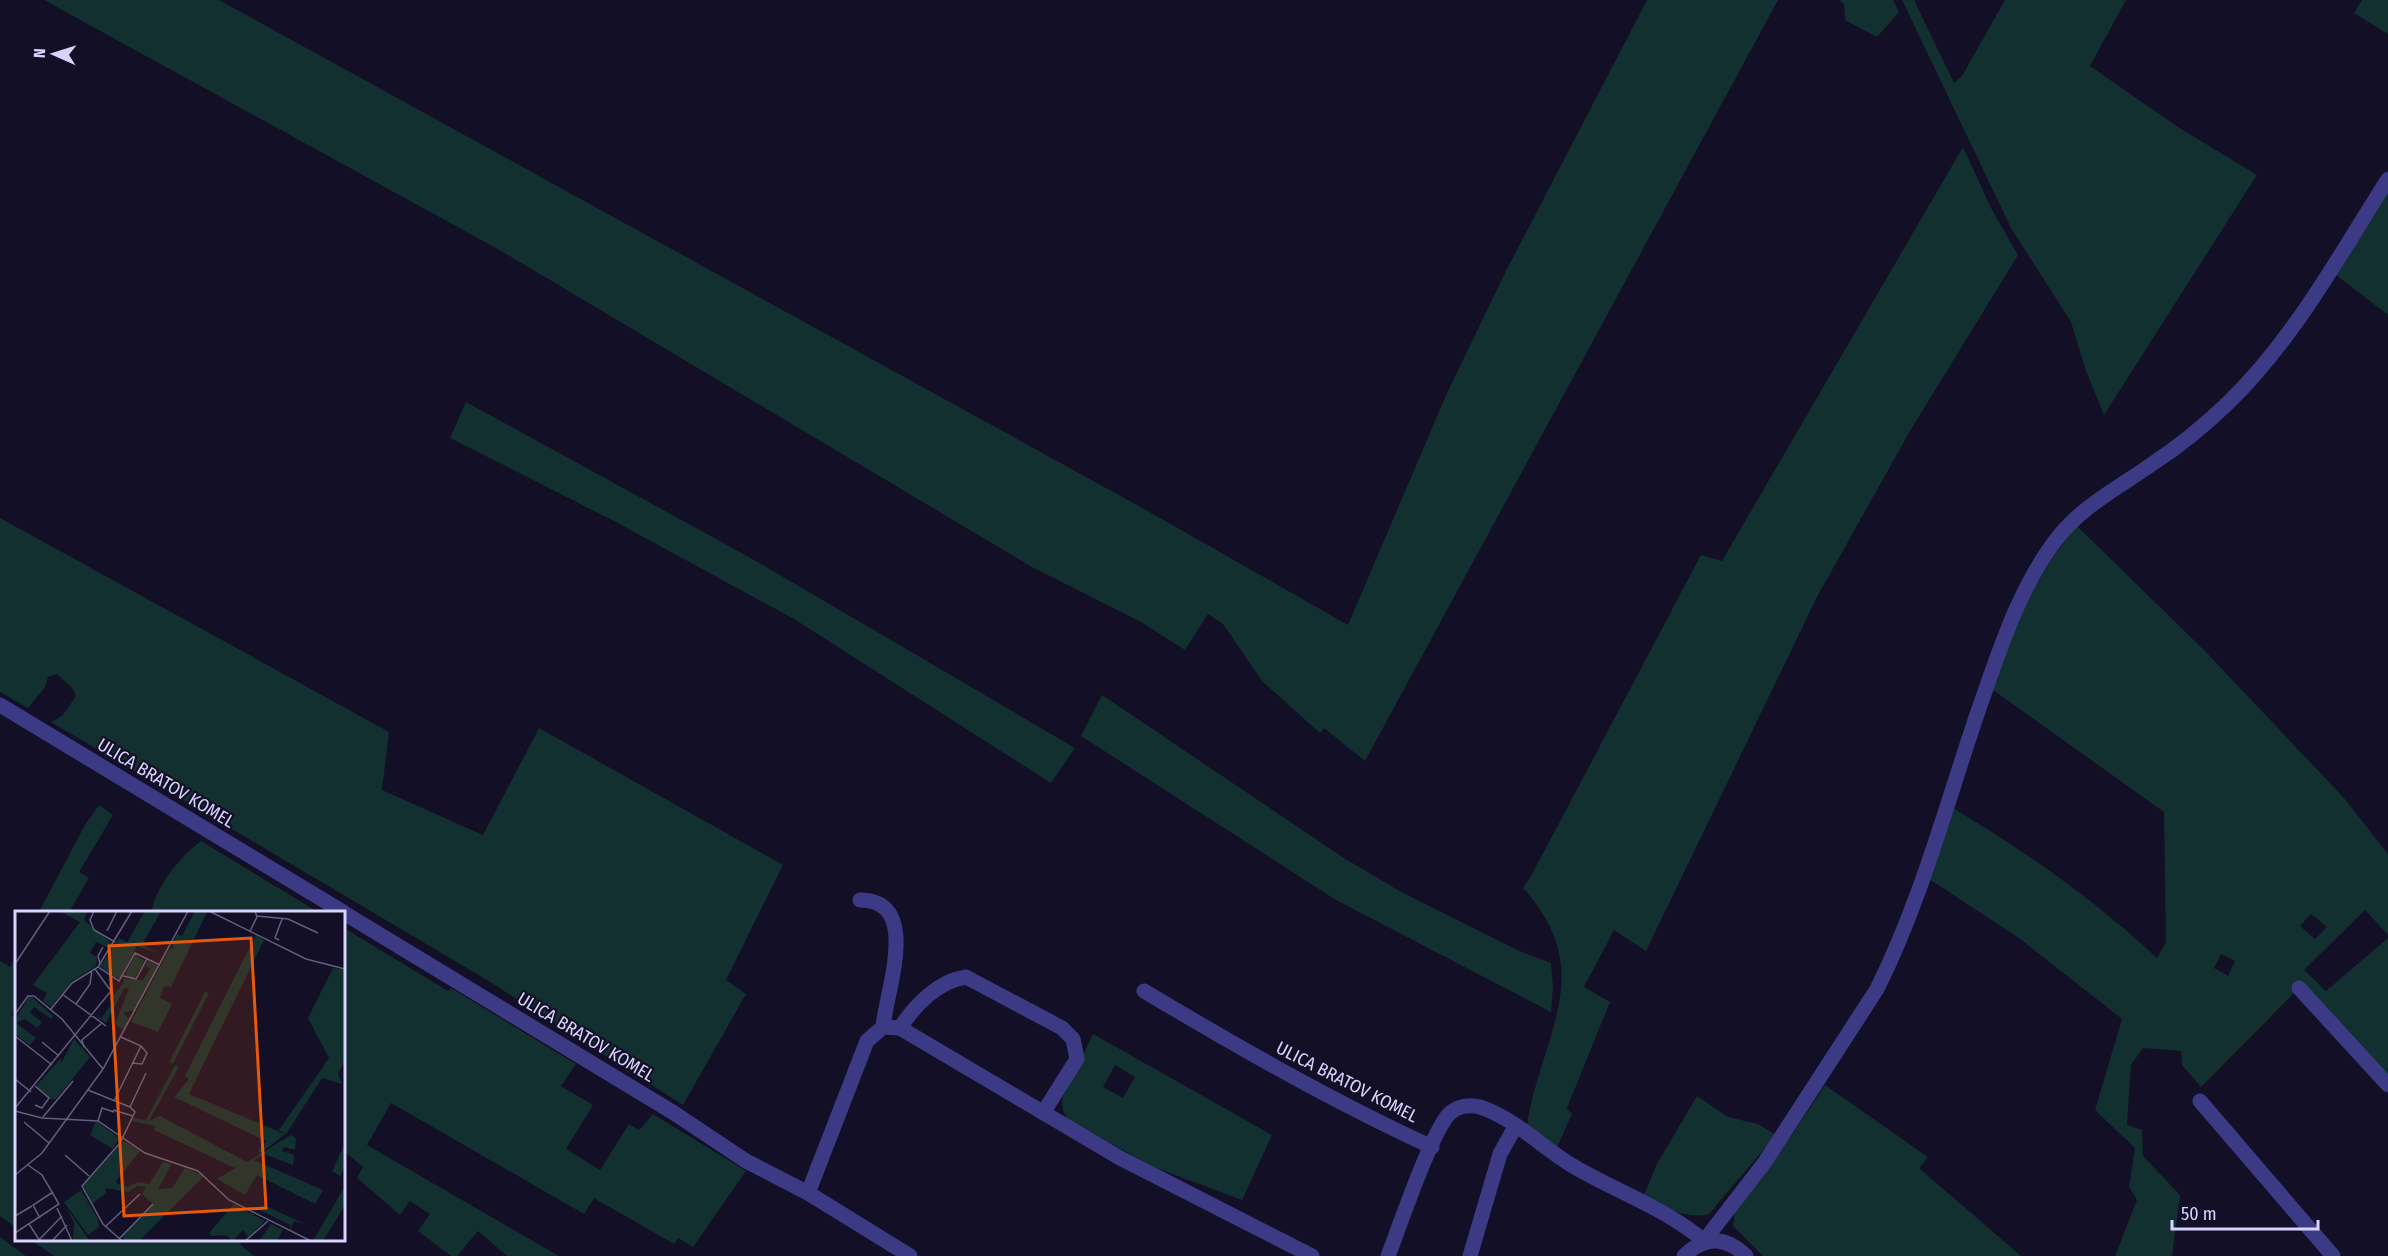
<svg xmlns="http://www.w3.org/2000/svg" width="2388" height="1256" font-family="'Fira Sans Condensed',sans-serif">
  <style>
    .green { fill: #12302f; fill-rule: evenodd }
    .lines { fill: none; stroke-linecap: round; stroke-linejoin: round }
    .minor { stroke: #3d3a85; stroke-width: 15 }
    .labels { text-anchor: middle; stroke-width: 4.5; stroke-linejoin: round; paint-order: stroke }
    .street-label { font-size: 18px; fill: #d9d4ff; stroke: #130f26 }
    .inset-road { fill: none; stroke: #625e7d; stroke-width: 1.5 }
    .view { fill: #e8590c; fill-opacity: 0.15; stroke: #e8590c; stroke-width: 3 }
    .inset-edge { fill: none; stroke: #d9d4ff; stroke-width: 3 }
  </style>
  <rect width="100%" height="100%" fill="#130f26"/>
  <g class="green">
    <path d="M 44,0 L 219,0 L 1146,510 L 1348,625 L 1447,393 L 1506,271 L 1647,0 L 1778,0 L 1365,761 L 1324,728 L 1320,733 L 1262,681 L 1223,624 L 1208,614 L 1185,650 L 1141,622 L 1032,567 L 503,252 Z"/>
    <path d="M 1839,0 L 1893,0 L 1899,12 L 1877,37 L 1845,20 L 1844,4 Z"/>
    <path d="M 1902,0 L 1914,0 L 1954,83 L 1962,76 L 2005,0 L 2126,0 L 2090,66 L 2178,127 L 2257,175 L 2104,415 L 2086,371 L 2071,322 L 2011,228 Z"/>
    <path d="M 2362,0 L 2388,0 L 2388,34 L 2354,13 Z"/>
    <path d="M 1963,147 L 1991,208 L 2018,255 L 1910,431 L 1817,597 L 1646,951 L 1614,930 L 1584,987 L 1610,1002 L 1567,1108 L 1572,1114 L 1557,1147 L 1527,1126 C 1540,1035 1600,974 1523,888 L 1530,878 L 1701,555 L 1722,561 Z"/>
    <path d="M 2388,192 L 2388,315 L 2335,274 Z"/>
    <path d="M 466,402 L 749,557 L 1075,748 L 1051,783 L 794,619 L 614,521 L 450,438 Z"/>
    <path d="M 0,518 L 389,732 L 382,790 L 483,835 L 539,728 L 783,865 L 726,980 L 746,994 L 683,1105 L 487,980 L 51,722 L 63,715 L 76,696 L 73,689 L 57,674 L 48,677 L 45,687 L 28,708 L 0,692 Z"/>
    <path d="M 2077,526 L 2205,651 L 2344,798 L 2388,854 L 2388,935 L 2365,910 L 2304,970 L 2326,991 L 2388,938 L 2388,1080 L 2302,985 L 2201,1087 L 2182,1065 L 2181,1051 L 2143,1048 L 2131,1065 L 2127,1125 L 2142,1130 L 2143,1156 L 2180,1195 L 2172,1256 L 2115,1256 L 2137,1200 L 2129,1187 L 2135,1148 L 2095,1110 L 2122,1019 L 2019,938 L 1929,879 L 1953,808 C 2029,854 2092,898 2157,958 L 2166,942 L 2164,812 L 1993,690 C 2011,631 2036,574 2077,526 ZM 2311,914 L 2327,927 L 2315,939 L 2300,926 ZM 2221,954 L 2235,961 L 2228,976 L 2214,968 Z"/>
    <path d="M 1102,695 L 1344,858 L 1403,893 L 1517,950 L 1551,963 L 1553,987 L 1551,1012 L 1336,900 L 1081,736 Z"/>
    <path d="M 99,805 L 113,815 L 79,872 L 89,878 L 69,912 L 39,912 L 85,825 Z"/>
    <path d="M 201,841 L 318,912 L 221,912 L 216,909 L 214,912 L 152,912 C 153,890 182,854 201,841 Z"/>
    <path d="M 344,928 L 448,991 L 451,988 L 576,1064 L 561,1086 L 593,1105 L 566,1149 L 600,1170 L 629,1124 L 639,1130 L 653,1114 L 746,1171 L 693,1247 L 678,1238 L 674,1244 L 594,1198 L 584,1214 L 391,1103 L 367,1145 L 559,1256 L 507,1256 L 478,1231 L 457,1256 L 451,1256 L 418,1231 L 430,1214 L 410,1201 L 400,1215 L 357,1178 L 363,1167 L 344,1151 Z"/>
    <path d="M 16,954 L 16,1005 L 11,1015 L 16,1016 L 16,1228 L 0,1216 L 0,961 L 10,967 Z"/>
    <path d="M 1093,1034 L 1272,1135 L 1242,1200 L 1154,1167 L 1068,1120 L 1063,1111 L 1062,1099 ZM 1115,1065 L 1135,1077 L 1123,1098 L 1103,1087 Z"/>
    <path d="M 1825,1085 L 1928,1157 L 1919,1168 L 2021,1256 L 1763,1256 L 1733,1226 L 1735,1211 L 1772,1165 Z"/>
    <path d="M 1697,1096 L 1728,1117 L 1758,1124 L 1776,1135 L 1709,1214 C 1683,1220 1666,1207 1644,1195 L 1657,1164 Z"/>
    <path d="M 0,1237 L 26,1256 L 0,1256 Z"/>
    <path d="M 31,1240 L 243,1240 L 240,1244 L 254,1256 L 54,1256 Z"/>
  </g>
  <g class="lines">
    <g class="minor">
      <path d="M 0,705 L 343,912"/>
      <path d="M 860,900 C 922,900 886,991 883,1027"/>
      <path d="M 344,913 L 674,1113 L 746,1161 L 808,1193 L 910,1256"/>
      <path d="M 2299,988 L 2388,1085"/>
      <path d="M 1144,991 C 1238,1047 1332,1101 1432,1147"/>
      <path d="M 900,1028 C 915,1005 938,981 966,977 L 1062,1028 L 1073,1039 L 1077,1059 L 1043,1113"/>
      <path d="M 2200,1101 L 2333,1256"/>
      <path d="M 808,1193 L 867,1041 L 883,1027 L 900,1028 L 1120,1158 L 1312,1256"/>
      <path d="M 1704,1241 L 1765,1162 L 1877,989 C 1923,897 1949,794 1983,697 C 2002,643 2020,588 2055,541 C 2081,506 2120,487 2155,462 C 2181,445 2205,425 2228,403 C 2294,339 2339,256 2388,179"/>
      <path d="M 1388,1256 C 1399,1228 1432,1130 1450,1113 C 1458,1106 1470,1104 1480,1107 C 1514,1118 1543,1148 1573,1166 C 1617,1192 1665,1208 1704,1241"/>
      <path d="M 1470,1256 L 1500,1154 L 1515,1127"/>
      <path d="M 1684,1256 C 1705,1236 1725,1236 1746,1256"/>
    </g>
  </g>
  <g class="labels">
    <g class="street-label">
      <text transform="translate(166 783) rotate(31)" y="6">ULICA BRATOV KOMEL</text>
      <text transform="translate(586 1037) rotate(31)" y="6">ULICA BRATOV KOMEL</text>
      <text transform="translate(1347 1082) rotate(27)" y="6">ULICA BRATOV KOMEL</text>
    </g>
  </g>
  <g transform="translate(15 911)">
    <rect width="330" height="330" fill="#130f26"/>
    <path d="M 44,0 L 73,0 L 69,9 L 97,33 L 94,37 L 81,31 L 75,42 L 82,46 L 81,55 L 57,70 L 36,96 L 28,90 L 32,82 L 18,74 L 65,11 ZM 130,0 L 146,0 L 127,34 L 146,43 L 122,35 L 105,68 L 96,64 L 85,55 L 104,27 L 112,31 ZM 180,0 L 192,1 L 156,76 L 149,75 L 145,87 L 157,93 L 143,121 L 116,111 L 155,37 L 160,38 L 157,35 L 162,23 L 167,25 ZM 241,24 L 249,29 L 174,183 L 270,223 L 246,242 L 243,240 L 251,230 L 159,186 L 174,168 L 170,165 ZM 120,44 L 130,50 L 118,69 L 110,64 ZM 133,50 L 143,55 L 120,99 L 108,102 L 114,108 L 108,119 L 100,113 L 114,78 L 110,76 L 91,112 L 80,105 L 86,107 L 100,89 L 97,86 L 109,71 L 108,68 L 128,69 L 135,57 L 130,55 ZM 318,57 L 330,59 L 330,149 L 323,163 L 327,173 L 307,167 L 271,223 L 264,219 L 314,147 L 293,107 ZM 190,81 L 194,82 L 158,153 L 154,151 ZM 14,86 L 17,86 L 38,105 L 36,108 L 19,96 L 15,102 L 27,111 L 22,117 L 10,108 L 1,112 L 21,127 L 15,134 L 0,123 L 0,109 ZM 59,128 L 75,146 L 41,188 L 35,188 L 21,175 L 46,147 L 46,152 ZM 160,154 L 164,156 L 134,210 L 145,205 L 232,251 L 276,224 L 281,227 L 280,239 L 269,236 L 267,240 L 279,244 L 278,254 L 249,243 L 239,249 L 308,279 L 300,293 L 242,264 L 230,284 L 202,268 L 227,253 L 220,257 L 139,219 L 141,215 L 116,210 L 118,207 L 131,209 ZM 81,210 L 104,227 L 98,238 L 75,224 ZM 109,230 L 125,240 L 101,270 L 103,273 L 113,276 L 123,271 L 134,273 L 148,251 L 157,253 L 143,278 L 157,277 L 170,257 L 189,265 L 124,330 L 110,330 L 107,325 L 138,293 L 127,283 L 131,276 L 122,275 L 114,281 L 91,277 L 91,282 L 78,293 L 68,274 ZM 330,232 L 330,256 L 325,265 L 317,260 ZM 330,275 L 330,294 L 308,330 L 298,330 ZM 66,279 L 83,308 L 84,316 L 73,324 L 49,291 ZM 219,293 L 250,310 L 233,326 L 228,319 L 218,330 L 211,324 L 197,325 L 194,322 ZM 249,294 L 290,313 L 279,310 L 275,320 L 275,314 L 247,300 L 243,304 ZM 51,296 L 75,330 L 58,330 L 59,312 ZM 256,313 L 268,319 L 262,330 L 244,330 Z" fill="#12302f"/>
    <path class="inset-road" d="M 79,0 L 75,9 L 79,19 L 100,31M 194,0 L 291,48 L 330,58M 242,5 L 273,8 L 303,22M 92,20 L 102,0M 235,20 L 242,6 L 240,0M 264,29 L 260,27 L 267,8M 0,53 L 35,0M 85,53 L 83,45 L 88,36M 83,56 L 117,0M 108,65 L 121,68 L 132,48M 47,83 L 91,115M 61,93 L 75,73 L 77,59M 36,98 L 57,72 L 83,56 L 104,70 L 120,42 L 145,54M 0,103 L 13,85 L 19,85 L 47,108 L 88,158M 0,125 L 37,154M 27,131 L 44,145M 69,136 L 67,129 L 87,112M 117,152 L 127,153 L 132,142 L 126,135M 0,168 L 16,181M 20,175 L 34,187 L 27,197 L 20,194M 73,179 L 115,196M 99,190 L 126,135 L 106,126M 115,196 L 131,162M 0,197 L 96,80 L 80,58M 98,199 L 118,205M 0,200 L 27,207 L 83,210 L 130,242 L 183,260 L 214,289 L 296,330M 28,206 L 58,170M 83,210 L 87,197 L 99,201M 9,211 L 34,232M 50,244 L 74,265M 0,264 L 27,242 L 88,158 L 173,0M 42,297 L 57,330M 0,305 L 17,295M 25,307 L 18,294 L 38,281M 14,313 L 25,330M 90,316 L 125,283M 0,322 L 44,293 L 27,264 L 13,254M 104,328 L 138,293M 24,329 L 47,305M 37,330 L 52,314M 107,330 L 88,313 L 67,275 L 105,232 L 120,201 L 115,196M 230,330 L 253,310"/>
    <path class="view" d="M 236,27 L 251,297 L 109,305 L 94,35 Z"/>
    <rect width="330" height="330" class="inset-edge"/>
  </g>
  <g transform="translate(54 54) rotate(273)" stroke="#130f26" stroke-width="4.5" paint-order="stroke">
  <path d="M0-4.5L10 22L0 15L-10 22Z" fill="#d9d4ff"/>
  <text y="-9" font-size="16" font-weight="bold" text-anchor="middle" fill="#d9d4ff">N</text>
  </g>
  <path d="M2172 1220v9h146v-9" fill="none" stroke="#d9d4ff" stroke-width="3"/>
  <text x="2181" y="1220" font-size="18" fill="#d9d4ff" stroke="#130f26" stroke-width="4.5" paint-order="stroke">50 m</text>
</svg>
